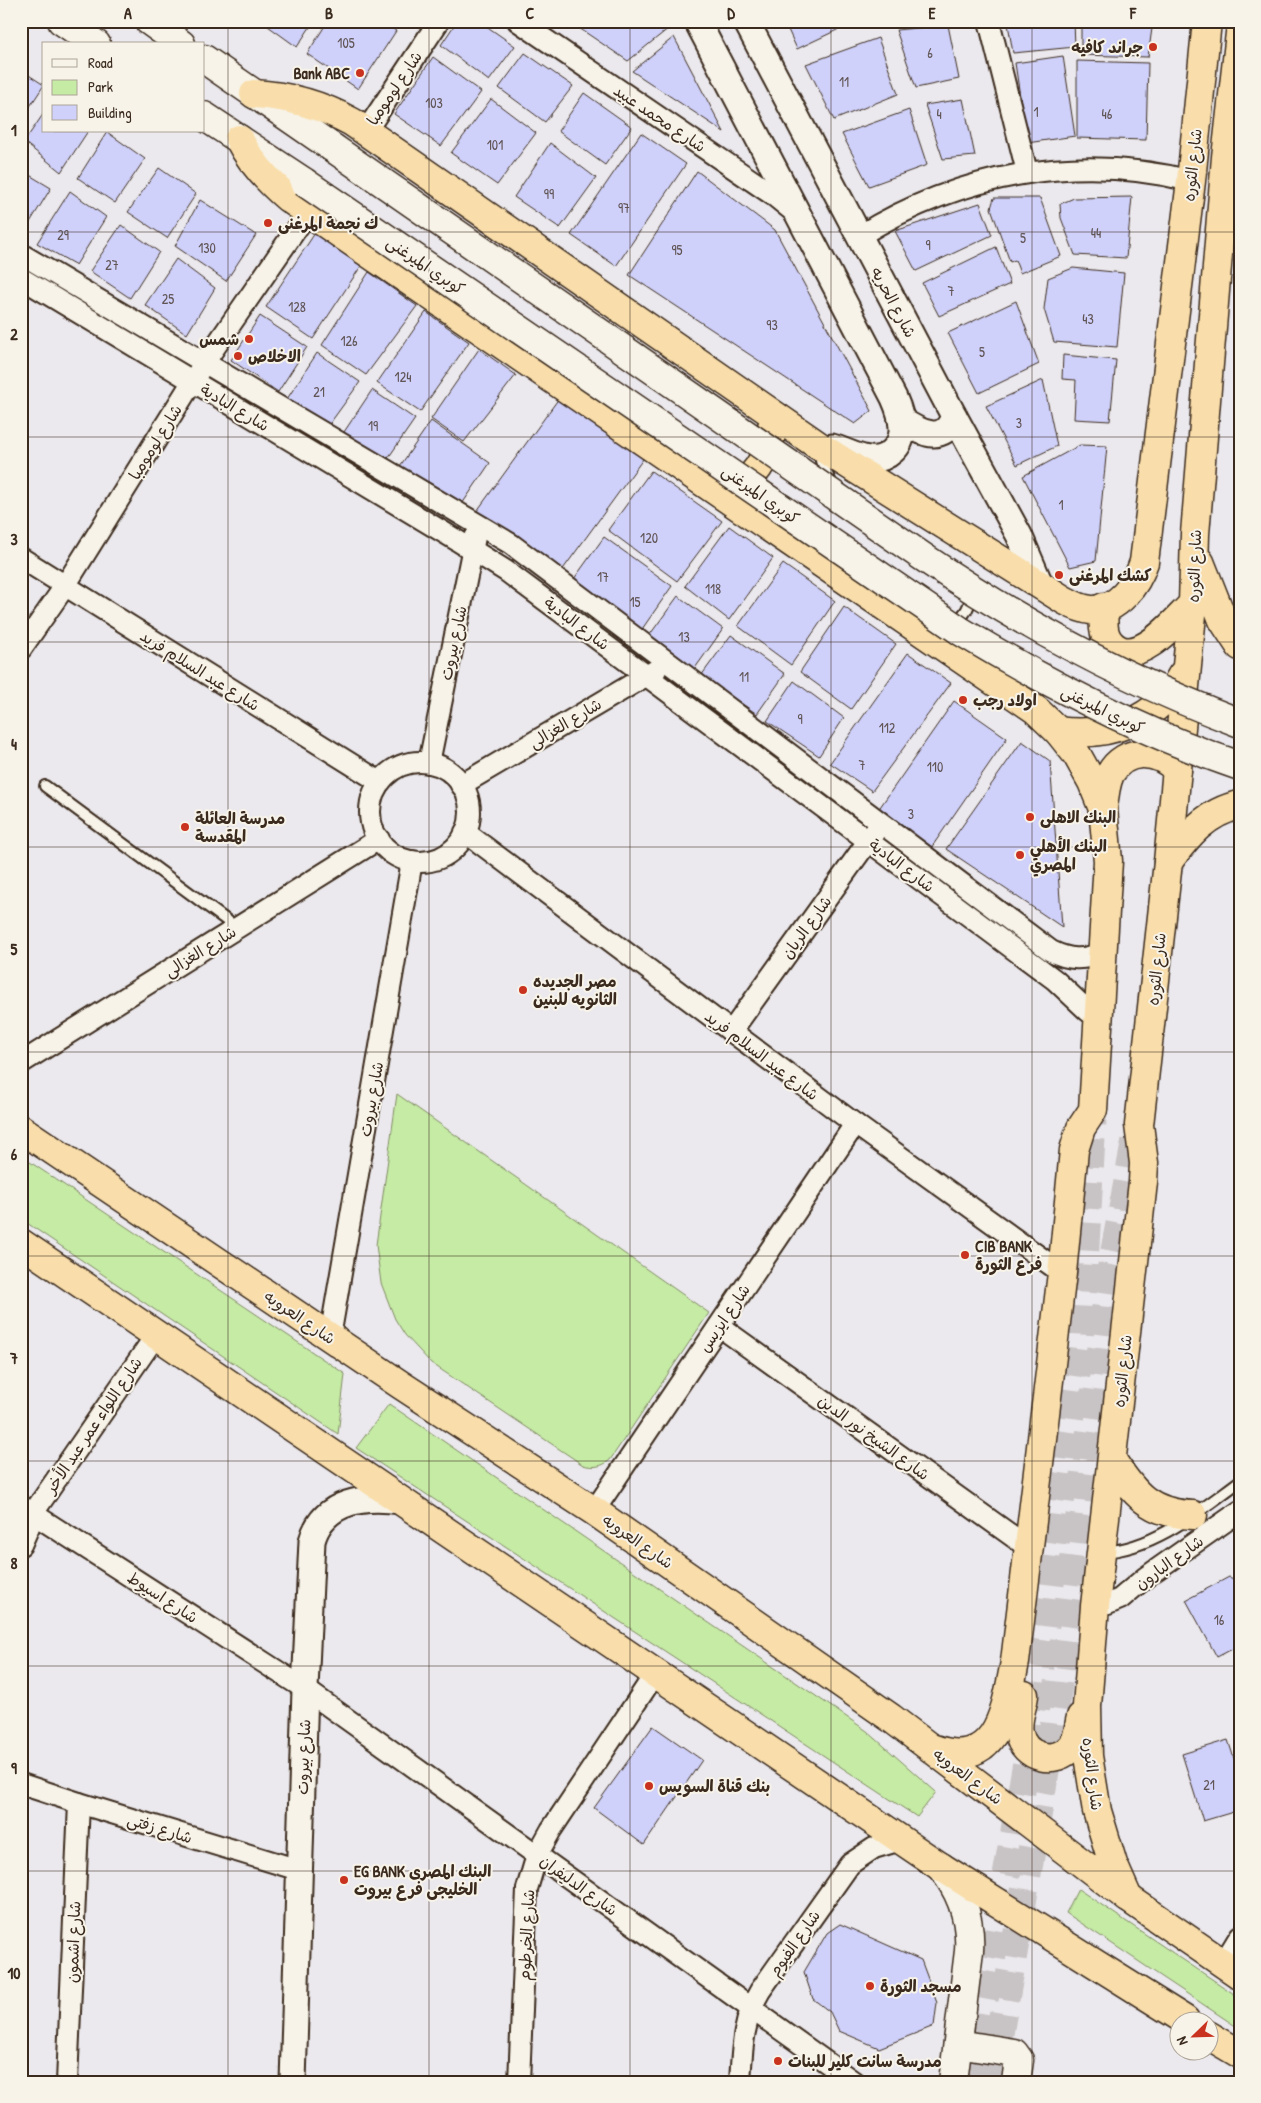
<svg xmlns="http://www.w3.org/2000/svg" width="1261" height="2103" font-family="'Patrick Hand','Playpen Sans Arabic',sans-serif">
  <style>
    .green { fill: #c5eba5; stroke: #808a62 }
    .building { fill: #cfd1fa; stroke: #3b2a1e }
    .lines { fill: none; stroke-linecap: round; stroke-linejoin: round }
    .secondary-tunnel { stroke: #c8c3c4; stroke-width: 28; stroke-dasharray: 28 14; stroke-linecap: butt }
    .service-casing { stroke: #3b2a1e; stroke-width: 14 }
    .minor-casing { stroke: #3b2a1e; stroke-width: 24 }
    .tertiary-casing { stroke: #3b2a1e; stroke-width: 29 }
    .secondary-casing { stroke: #3b2a1e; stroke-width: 31 }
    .trunk-casing { stroke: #3b2a1e; stroke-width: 31 }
    .service { stroke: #f7f3e8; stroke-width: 10 }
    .minor { stroke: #f7f3e8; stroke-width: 20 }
    .tertiary { stroke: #f7f3e8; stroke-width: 25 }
    .secondary { stroke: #f7f3e8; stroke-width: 28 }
    .trunk { stroke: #f9deab; stroke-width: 28 }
    .secondary-bridge-casing { stroke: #3b2a1e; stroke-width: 31; stroke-linecap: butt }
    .secondary-bridge { stroke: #f7f3e8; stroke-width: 28 }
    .grid { fill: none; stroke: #3b2a1e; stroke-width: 1; stroke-opacity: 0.55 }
    .poi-dot { fill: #c8321e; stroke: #f7f3e8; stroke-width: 2 }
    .labels { text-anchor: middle; stroke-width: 4; stroke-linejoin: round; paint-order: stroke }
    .number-label { font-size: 14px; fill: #605455 }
    .poi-label { font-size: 16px; font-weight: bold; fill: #3b2a1e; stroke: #f7f3e8; text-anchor: start }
    .street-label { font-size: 16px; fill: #3b2a1e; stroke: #f7f3e8 }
    .neatline { fill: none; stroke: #3b2a1e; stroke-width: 2 }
    .grid-label { font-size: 16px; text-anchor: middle; font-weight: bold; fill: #3b2a1e }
  </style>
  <rect width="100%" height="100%" fill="#ebe9ed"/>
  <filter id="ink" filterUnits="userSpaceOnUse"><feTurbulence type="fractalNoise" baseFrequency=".02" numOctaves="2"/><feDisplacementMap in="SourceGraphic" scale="10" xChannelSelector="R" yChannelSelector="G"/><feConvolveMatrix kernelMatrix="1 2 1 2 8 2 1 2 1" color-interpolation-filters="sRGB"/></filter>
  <g filter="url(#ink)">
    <g class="green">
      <path d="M 397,1094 L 709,1313 L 610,1460 C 602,1467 593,1468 583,1465 L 431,1363 L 405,1335 L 395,1319 L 381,1283 L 376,1245 Z"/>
      <path d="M 21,1156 L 345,1374 L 338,1434 L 21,1219 Z"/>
      <path d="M 389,1404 L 867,1731 L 936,1792 L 917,1817 L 356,1448 Z"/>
      <path d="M 1078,1889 L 1240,1998 L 1240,2029 L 1066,1913 Z"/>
    </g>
    <g class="building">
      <path d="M 261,21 L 314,21 L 297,47 Z"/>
      <path d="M 328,21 L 381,21 L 396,31 L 358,89 L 307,54 Z"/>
      <path d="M 457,21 L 479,21 L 515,46 L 489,81 L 441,45 Z"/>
      <path d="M 579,21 L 665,21 L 669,28 L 628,61 L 576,26 Z"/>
      <path d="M 784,21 L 856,21 L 797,49 Z"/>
      <path d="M 1018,21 L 1074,21 L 1075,47 L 1013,53 L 1008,24 Z"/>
      <path d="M 1081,21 L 1153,21 L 1148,57 L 1081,55 Z"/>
      <path d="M 948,25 L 959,79 L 916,88 L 896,30 Z"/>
      <path d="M 674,37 L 724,132 L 632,71 Z"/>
      <path d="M 878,38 L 898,94 L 834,120 L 806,64 Z"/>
      <path d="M 525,53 L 573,86 L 545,122 L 499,88 Z"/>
      <path d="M 1063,56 L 1075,136 L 1027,143 L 1015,63 Z"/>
      <path d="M 433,57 L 481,92 L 441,146 L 394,114 Z"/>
      <path d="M 1077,61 L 1148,63 L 1146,140 L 1077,138 Z"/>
      <path d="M 21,70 L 44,85 L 21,120 Z"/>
      <path d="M 584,93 L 632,127 L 605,165 L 558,131 Z"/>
      <path d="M 491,99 L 536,133 L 497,185 L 451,153 Z"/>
      <path d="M 963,99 L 975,156 L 943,159 L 925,105 Z"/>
      <path d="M 909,110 L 927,165 L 869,186 L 842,134 Z"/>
      <path d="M 44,113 L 44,131 L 88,131 L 61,172 L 24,142 Z"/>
      <path d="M 107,132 L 145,159 L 115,203 L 78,178 Z"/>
      <path d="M 641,133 L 686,164 L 616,266 L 571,235 Z"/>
      <path d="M 550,143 L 596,178 L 560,228 L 514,197 Z"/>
      <path d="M 159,168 L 196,194 L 167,238 L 128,212 Z"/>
      <path d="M 21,170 L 51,188 L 24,232 L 21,230 Z"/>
      <path d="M 697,171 L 775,230 L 872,411 L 855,424 L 629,275 Z"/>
      <path d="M 70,191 L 106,217 L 76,265 L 37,243 Z"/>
      <path d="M 1132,197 L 1126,258 L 1075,255 L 1061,218 L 1060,204 L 1074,198 Z"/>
      <path d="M 994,198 L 1040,198 L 1061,256 L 1020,273 L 1015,260 L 1010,262 L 991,208 Z"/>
      <path d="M 200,200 L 256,235 L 226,281 L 175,246 Z"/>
      <path d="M 980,203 L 992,235 L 916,271 L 895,231 Z"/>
      <path d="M 121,225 L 159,252 L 130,298 L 90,271 Z"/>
      <path d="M 315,233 L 361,266 L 313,339 L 266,307 Z"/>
      <path d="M 996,247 L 1010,284 L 939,316 L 922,283 Z"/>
      <path d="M 176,259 L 215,288 L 187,334 L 145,305 Z"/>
      <path d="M 1073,268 L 1124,273 L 1117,347 L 1054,342 L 1044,309 L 1048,278 Z"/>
      <path d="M 369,272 L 417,306 L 366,375 L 322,345 Z"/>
      <path d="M 1016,301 L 1039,364 L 979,393 L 948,333 Z"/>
      <path d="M 426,312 L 469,342 L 420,412 L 377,383 Z"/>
      <path d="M 260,316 L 307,347 L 278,392 L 231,360 Z"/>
      <path d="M 479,349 L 516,375 L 464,442 L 431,419 Z"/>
      <path d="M 317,353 L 360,382 L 328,426 L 287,399 Z"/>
      <path d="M 1063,355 L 1116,360 L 1110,421 L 1074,419 L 1076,380 L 1062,379 Z"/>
      <path d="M 1043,380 L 1057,446 L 1017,465 L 986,406 Z"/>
      <path d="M 372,390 L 415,419 L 384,464 L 342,435 Z"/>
      <path d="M 562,394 L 646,455 L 561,572 L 477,511 Z"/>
      <path d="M 431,421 L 490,463 L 460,507 L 400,466 Z"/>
      <path d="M 1080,445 L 1107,446 L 1096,561 L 1070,567 L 1023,476 Z"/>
      <path d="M 651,471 L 722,521 L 677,581 L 608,530 Z"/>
      <path d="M 729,526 L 773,558 L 729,620 L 685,586 Z"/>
      <path d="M 604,537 L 672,586 L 640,632 L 571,583 Z"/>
      <path d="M 783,564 L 835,601 L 791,665 L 738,626 Z"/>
      <path d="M 678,596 L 723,629 L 693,671 L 646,640 Z"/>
      <path d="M 844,607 L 896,644 L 851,709 L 800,672 Z"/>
      <path d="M 731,635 L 785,674 L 757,714 L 701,676 Z"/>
      <path d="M 908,653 L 951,683 L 872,791 L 830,763 Z"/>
      <path d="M 794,681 L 844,718 L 819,756 L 767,721 Z"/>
      <path d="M 954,701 L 1007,738 L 931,848 L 878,810 Z"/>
      <path d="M 1022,741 L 1050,761 L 1062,927 L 946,849 Z"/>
      <path d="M 1229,1577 L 1240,1582 L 1240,1645 L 1217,1657 L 1186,1600 Z"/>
      <path d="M 653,1726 L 702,1760 L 644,1845 L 594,1808 Z"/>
      <path d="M 1228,1740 L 1240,1777 L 1240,1810 L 1203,1821 L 1182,1754 Z"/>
      <path d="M 840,1924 L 921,1960 L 937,2003 L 934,2026 L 879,2048 L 839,2031 L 830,2012 L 813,1999 L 804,1972 L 827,1933 Z"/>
    </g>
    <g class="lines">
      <g class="secondary-tunnel">
        <path d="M 970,2082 L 1033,1726 L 1080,1345 L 1093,1110"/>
        <path d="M 991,2082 L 1053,1728 L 1109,1279 L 1137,1132"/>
      </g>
      <defs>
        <g id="service">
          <path d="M 819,451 L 822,465 L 832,484"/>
          <path d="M 953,622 C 965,617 972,604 970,592"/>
          <path d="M 45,786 L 237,928"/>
          <path d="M 1103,1552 C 1155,1549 1199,1511 1240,1481"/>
        </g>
        <g id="minor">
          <path d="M 518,21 L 773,195 L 794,212"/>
          <path d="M 989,21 L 1027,172"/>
          <path d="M 366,131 L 439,21"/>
          <path d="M 859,236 C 960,174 1076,152 1191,181"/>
          <path d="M 21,254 L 511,544 L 1051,951 C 1069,960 1084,961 1102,952"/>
          <path d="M 21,278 L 458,541 L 506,571 L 1055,980 L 1088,1011 L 1098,1018"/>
          <path d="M 21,558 L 380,782"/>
          <path d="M 21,649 L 65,586 L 204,363 L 308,212"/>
          <circle cx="420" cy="812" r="50"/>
          <path d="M 429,763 L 475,537"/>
          <path d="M 461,785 L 656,670"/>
          <path d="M 465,832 L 855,1124 L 1062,1273"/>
          <path d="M 731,1032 L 876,830"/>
          <path d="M 21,1063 L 379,839"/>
          <path d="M 719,1326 L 1029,1548"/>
          <path d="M 330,1337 L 412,861"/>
          <path d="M 21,1506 L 305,1689 L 854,2082"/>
          <path d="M 594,1511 L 855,1124"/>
          <path d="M 21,1545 L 38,1506 L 156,1335"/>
          <path d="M 1095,1606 L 1108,1604 L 1120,1599 L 1146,1577 L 1240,1511"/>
          <path d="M 21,1784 L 79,1803 L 299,1870"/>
          <path d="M 1223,1964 L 1240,1936"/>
          <path d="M 67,2082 L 79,1803"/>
          <path d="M 519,2082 L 527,1889 L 537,1855 L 551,1830 L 655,1674"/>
          <path d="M 740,2082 C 742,2049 743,2019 760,1991 L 850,1864 L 874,1848 L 901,1840"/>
        </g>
        <g id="tertiary">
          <path d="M 697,21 L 894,398 C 898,407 902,418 902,428 C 903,446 887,461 869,459 C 857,458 844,450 832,447"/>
          <path d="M 746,21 L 954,416 L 1019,535 L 1040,584"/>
          <path d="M 901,420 C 919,432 944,446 954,416"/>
          <path d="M 293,2082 L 305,1689 L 312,1541 C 323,1500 365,1496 401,1501"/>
        </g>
        <g id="secondary">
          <path d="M 62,21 L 96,44"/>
          <path d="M 149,21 L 181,44"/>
          <path d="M 204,59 L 333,148"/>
          <path d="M 204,116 L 304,182"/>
          <path d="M 941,1867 C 961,1891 971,1920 969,1951 L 953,2082"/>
          <path d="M 958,2044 L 1014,2053 L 1019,2060 L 1016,2082"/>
        </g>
        <g id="trunk">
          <path d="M 254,94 C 289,96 321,105 352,122 L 819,446 L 1064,600 C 1073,605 1081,609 1091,610 C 1117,612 1137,584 1144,562 L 1191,181 L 1207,21"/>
          <path d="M 239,139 C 251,163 268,181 288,198 L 1036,710 L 1058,731 L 1077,755 L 1092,782 L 1103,809 L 1108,861 L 1093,1110 L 1081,1128 L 1074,1150 L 1062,1273 L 1015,1662 C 1006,1707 999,1771 934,1749"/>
          <path d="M 726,497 C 753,479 769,461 772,427"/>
          <path d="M 1200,562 L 1223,620 L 1240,646"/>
          <path d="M 1104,607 C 1103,623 1101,640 1118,649 C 1143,662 1176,620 1193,604"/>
          <path d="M 1058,731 C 1107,738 1158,721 1182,675"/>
          <path d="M 1103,809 C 1104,798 1105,785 1110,774 C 1125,747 1158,749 1177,770"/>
          <path d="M 1168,862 C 1187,836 1206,812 1240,805"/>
          <path d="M 21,1129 L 401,1385 L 594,1511 L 891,1718 L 1128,1898 L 1240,1975"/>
          <path d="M 21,1243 L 941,1867 L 1185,2020"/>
          <path d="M 1112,1460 C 1134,1494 1150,1514 1193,1515"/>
          <path d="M 1024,1695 C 1023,1707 1016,1720 1019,1733 C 1023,1758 1056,1766 1072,1746 C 1079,1738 1078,1727 1081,1717"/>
          <path d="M 1128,1898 L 1113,1864 L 1097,1811 L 1088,1756 L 1087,1706 L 1095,1606 L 1143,1182 L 1144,1163 L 1139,1125 L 1168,862 L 1193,604 L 1195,534 L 1226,157 L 1240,33"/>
          <path d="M 1208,2035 L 1240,2054"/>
        </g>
      </defs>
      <use href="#service" class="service-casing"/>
      <use href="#minor" class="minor-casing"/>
      <use href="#tertiary" class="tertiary-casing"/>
      <use href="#secondary" class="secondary-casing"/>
      <use href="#trunk" class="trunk-casing"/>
      <use href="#service" class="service"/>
      <use href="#minor" class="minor"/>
      <use href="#tertiary" class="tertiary"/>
      <use href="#secondary" class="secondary"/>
      <use href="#trunk" class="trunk"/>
      <defs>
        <g id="secondary-bridge">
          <path d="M 333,148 L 923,557 C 1022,624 1128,681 1240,723"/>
          <path d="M 304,182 L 962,632 C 1050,685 1142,733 1240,766"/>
        </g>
      </defs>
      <use href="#secondary-bridge" class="secondary-bridge-casing"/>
      <use href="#secondary-bridge" class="secondary-bridge"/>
    </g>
  </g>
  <path class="grid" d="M 228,21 L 228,2082M 429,21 L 429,2082M 630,21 L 630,2082M 831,21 L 831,2082M 1032,21 L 1032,2082M 21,232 L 1240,232M 21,437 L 1240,437M 21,642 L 1240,642M 21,847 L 1240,847M 21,1052 L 1240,1052M 21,1256 L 1240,1256M 21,1461 L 1240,1461M 21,1666 L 1240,1666M 21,1871 L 1240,1871"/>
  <g class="poi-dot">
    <circle cx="1153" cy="47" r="5"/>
    <circle cx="360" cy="73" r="5"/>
    <circle cx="268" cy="223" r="5"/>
    <circle cx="249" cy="339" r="5"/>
    <circle cx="238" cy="356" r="5"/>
    <circle cx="1059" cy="575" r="5"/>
    <circle cx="963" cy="700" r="5"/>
    <circle cx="1030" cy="817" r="5"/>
    <circle cx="185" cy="827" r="5"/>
    <circle cx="1020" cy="855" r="5"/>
    <circle cx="523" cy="990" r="5"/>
    <circle cx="965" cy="1255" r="5"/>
    <circle cx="649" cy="1786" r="5"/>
    <circle cx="344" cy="1880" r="5"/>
    <circle cx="870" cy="1986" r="5"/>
    <circle cx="778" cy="2061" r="5"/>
  </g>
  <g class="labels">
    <g class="number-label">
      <text x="346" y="48">105</text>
      <text x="930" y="58">6</text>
      <text x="844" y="87">11</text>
      <text x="434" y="108">103</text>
      <text x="1036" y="117">1</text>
      <text x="939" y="119">4</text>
      <text x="1107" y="119">46</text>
      <text x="495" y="150">101</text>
      <text x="549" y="199">99</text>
      <text x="624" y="213">97</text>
      <text x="1096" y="238">44</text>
      <text x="63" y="240">29</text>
      <text x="1023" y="243">5</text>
      <text x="928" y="250">9</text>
      <text x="207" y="253">130</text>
      <text x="677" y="255">95</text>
      <text x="112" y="270">27</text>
      <text x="951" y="296">7</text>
      <text x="168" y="304">25</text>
      <text x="297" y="312">128</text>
      <text x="1088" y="324">43</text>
      <text x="772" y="330">93</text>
      <text x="349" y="346">126</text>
      <text x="982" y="357">5</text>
      <text x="403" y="382">124</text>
      <text x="319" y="397">21</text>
      <text x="1019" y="428">3</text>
      <text x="373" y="431">19</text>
      <text x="1061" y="510">1</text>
      <text x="649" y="543">120</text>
      <text x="603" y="582">17</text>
      <text x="713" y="594">118</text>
      <text x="635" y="607">15</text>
      <text x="684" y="642">13</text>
      <text x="744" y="682">11</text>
      <text x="800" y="724">9</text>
      <text x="887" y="733">112</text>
      <text x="862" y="770">7</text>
      <text x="935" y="772">110</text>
      <text x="911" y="819">3</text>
      <text x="1219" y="1625">16</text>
      <text x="1209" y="1790">21</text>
    </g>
    <g class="poi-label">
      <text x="1143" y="53" text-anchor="end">جراند كافيه</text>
      <text x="350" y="79" text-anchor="end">Bank ABC</text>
      <text x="278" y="229">ك نجمة المرغنى</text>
      <text x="239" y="345" text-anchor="end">شمس</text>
      <text x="248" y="362">الاخلاص</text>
      <text x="1069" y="581">كشك المرغنى</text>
      <text x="973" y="706">اولاد رجب</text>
      <text x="1040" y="823">البنك الاهلى</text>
      <text x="195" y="824">مدرسة العائلة<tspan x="195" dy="18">المقدسة</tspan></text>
      <text x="1030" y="852">البنك الأهلي<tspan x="1030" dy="18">المصري</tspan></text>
      <text x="533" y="987">مصر الجديده<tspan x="533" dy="18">الثانويه للبنين</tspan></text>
      <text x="975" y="1252">CIB BANK<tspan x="975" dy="18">فرع الثورة</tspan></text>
      <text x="659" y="1792">بنك قناة السويس</text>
      <text x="354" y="1877">EG BANK البنك المصرى<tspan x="354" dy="18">الخليجى فرع بيروت</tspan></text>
      <text x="880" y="1992">مسجد الثورة</text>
      <text x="788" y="2067">مدرسة سانت كلير للبنات</text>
    </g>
    <g class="street-label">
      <text transform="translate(394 88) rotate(-56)" y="6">شارع لومومبا</text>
      <text transform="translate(660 118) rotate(34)" y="6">شارع محمد عبيد</text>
      <text transform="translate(1192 165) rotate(-84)" y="6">شارع الثوره</text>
      <text transform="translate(426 265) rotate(34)" y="6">كوبري الميرغنى</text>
      <text transform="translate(894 302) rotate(62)" y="6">شارع الحريه</text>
      <text transform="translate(235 407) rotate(31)" y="6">شارع البادية</text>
      <text transform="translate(155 442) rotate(-58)" y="6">شارع لومومبا</text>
      <text transform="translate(761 494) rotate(35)" y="6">كوبري الميرغنى</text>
      <text transform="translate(1194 566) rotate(-88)" y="6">شارع الثوره</text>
      <text transform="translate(577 623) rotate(37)" y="6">شارع البادية</text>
      <text transform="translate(453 643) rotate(-78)" y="6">شارع بيروت</text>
      <text transform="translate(200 670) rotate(32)" y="6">شارع عبد السلام فريد</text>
      <text transform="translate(1103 709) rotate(26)" y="6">كوبري الميرغنى</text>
      <text transform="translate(565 723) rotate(-31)" y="6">شارع الغزالى</text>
      <text transform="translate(902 865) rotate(37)" y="6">شارع البادية</text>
      <text transform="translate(806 927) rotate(-54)" y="6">شارع الريان</text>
      <text transform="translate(200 951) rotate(-32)" y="6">شارع الغزالى</text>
      <text transform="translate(1156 969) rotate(-84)" y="6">شارع الثوره</text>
      <text transform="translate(762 1055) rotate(37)" y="6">شارع عبد السلام فريد</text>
      <text transform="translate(371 1099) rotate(-80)" y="6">شارع بيروت</text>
      <text transform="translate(300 1317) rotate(34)" y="6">شارع العروبه</text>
      <text transform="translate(724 1318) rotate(-56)" y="6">شارع ايزيس</text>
      <text transform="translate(1122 1371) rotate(-84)" y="6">شارع الثوره</text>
      <text transform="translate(93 1425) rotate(-56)" y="6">شارع اللواء عمر عبد الأخر</text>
      <text transform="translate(874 1437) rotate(36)" y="6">شارع الشيخ نور الدين</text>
      <text transform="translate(638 1541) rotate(35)" y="6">شارع العروبه</text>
      <text transform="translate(1169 1562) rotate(-36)" y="6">شارع البارون</text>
      <text transform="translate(163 1597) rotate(33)" y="6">شارع اسيوط</text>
      <text transform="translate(303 1757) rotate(-88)" y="6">شارع بيروت</text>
      <text transform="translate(1093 1774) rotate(83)" y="6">شارع الثوره</text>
      <text transform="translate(968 1776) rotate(37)" y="6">شارع العروبه</text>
      <text transform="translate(160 1828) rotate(17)" y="6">شارع زفتى</text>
      <text transform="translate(579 1885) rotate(36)" y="6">شارع الدليفران</text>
      <text transform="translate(526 1935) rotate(-87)" y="6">شارع الخرطوم</text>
      <text transform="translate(73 1942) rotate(-88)" y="6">شارع اشمون</text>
      <text transform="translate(794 1943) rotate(-55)" y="6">شارع الفيوم</text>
    </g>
  </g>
  <rect width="1261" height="2103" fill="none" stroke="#f7f3e8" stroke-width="55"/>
  <rect x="42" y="42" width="162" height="90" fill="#f7f3e8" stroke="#aca397"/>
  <rect x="52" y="59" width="25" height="8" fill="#f7f3e8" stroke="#aca397"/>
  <text x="88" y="68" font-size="15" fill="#3b2a1e">Road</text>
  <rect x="52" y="80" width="25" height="15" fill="#c5eba5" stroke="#aca397"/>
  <text x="88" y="92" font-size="15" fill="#3b2a1e">Park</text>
  <rect x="52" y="105" width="25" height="15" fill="#cfd1fa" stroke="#aca397"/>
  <text x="88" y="118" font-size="15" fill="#3b2a1e">Building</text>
  <g transform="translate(1194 2036) rotate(247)"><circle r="24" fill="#f7f3e8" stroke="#aca397"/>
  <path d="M0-4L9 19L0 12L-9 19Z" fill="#c8321e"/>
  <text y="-8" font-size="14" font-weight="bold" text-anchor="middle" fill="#3b2a1e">N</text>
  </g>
  <rect x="28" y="28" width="1206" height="2048" class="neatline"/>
  <g class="grid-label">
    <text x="128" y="19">A</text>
    <text x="329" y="19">B</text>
    <text x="530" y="19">C</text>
    <text x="731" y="19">D</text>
    <text x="932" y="19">E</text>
    <text x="1133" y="19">F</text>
    <text x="14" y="136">1</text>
    <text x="14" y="340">2</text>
    <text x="14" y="545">3</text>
    <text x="14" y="750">4</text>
    <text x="14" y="955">5</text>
    <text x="14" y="1160">6</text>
    <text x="14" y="1364">7</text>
    <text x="14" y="1569">8</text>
    <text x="14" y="1774">9</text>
    <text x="14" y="1979">10</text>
  </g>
</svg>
